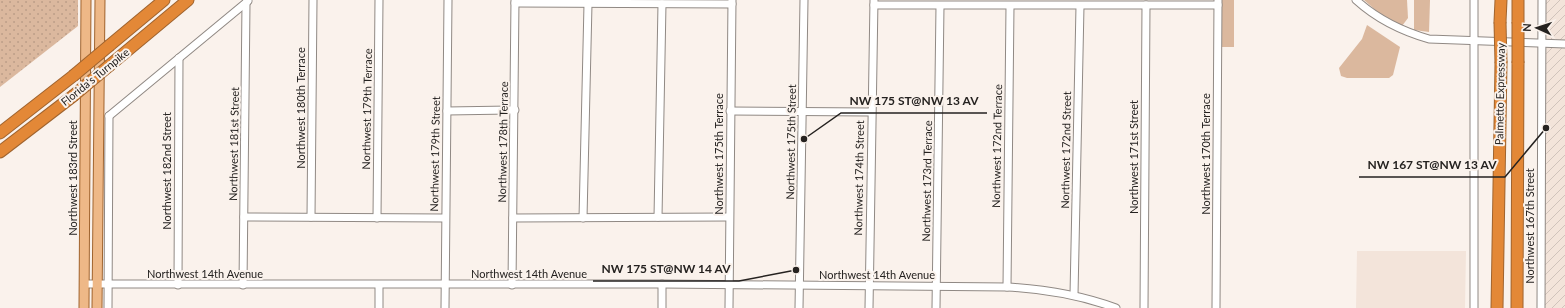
<svg xmlns="http://www.w3.org/2000/svg" width="1565" height="308" font-family="Lato,sans-serif">
  <style>
    .built { fill: #f3e4da }
    .industrial { fill: url(#industrial-furrows) }
    .grass { fill: #dbb89e }
    .park { fill: url(#park-dots) }
    .lines { fill: none; stroke-linecap: round; stroke-linejoin: round }
    .minor-casing { stroke: #908984; stroke-width: 9 }
    .major-casing { stroke: #a0642f; stroke-width: 11 }
    .highway-casing { stroke: #a0642f; stroke-width: 13 }
    .minor { stroke: #fff; stroke-width: 7 }
    .major { stroke: #eeb887; stroke-width: 9 }
    .highway { stroke: #e38837; stroke-width: 11 }
    .highway-bridge-casing { stroke: #a0642f; stroke-width: 13; stroke-linecap: butt }
    .highway-bridge { stroke: #e38837; stroke-width: 11 }
    .labels { text-anchor: middle; stroke-width: 4; stroke-linejoin: round; paint-order: stroke }
    .street-label { font-size: 11px; fill: #252220; stroke: #faf2ec }
    .leader { fill: none; stroke: #252220; stroke-width: 1.5 }
    .callout-dot { fill: #252220; stroke: #faf2ec; stroke-width: 1.5 }
    .callout-label { font-size: 12px; text-anchor: middle; font-weight: bold; fill: #252220; stroke: #faf2ec; stroke-width: 4; stroke-linejoin: round; paint-order: stroke }
  </style>
  <defs>
    <pattern id="industrial-furrows" width="10" height="10" patternUnits="userSpaceOnUse"><rect width="10" height="10" fill="#f3e4da"/><path d="M-1 1l2-2M0 10L10 0M9 11l2-2" fill="none" stroke="#d0c3bb"/></pattern>
    <pattern id="park-dots" width="8" height="8" patternUnits="userSpaceOnUse"><rect width="8" height="8" fill="#dbb89e"/><path d="M2 2h.1M6 6h.1" fill="none" stroke="#bc9e88" stroke-width="1.8" stroke-linecap="round"/></pattern>
  </defs>
  <rect width="100%" height="100%" fill="#faf2ec"/>
  <path class="built" d="M 1357,251 L 1466,251 L 1465,308 L 1356,308 Z"/>
  <path class="industrial" d="M 1546,0 L 1565,0 L 1565,308 L 1537,308 Z"/>
  <g class="grass">
    <rect x="1220" y="0" width="14" height="47"/>
    <path d="M 1364,0 L 1407,0 L 1408,18 L 1402,26 L 1380,14 Z"/>
    <path d="M 1414,0 L 1430,0 L 1429,32 L 1414,30 Z"/>
    <path d="M 1367,25 L 1400,47 L 1393,75 L 1389,78 L 1347,78 L 1341,76 L 1339,68 L 1362,39 Z"/>
  </g>
  <path class="park" d="M 0,0 L 78,0 L 78,26 L 0,87 Z"/>
  <g class="lines">
    <defs>
      <g id="minor">
        <path d="M 1356,0 C 1378,20 1401,31 1429,39 L 1565,44"/>
        <path d="M 515,3 L 732,4"/>
        <path d="M 874,5 L 1218,5"/>
        <path d="M 447,111 L 515,110"/>
        <path d="M 730,111 L 871,112"/>
        <path d="M 109,116 L 248,1"/>
        <path d="M 244,217 L 445,218"/>
        <path d="M 311,217 L 313,0"/>
        <path d="M 658,217 L 662,4"/>
        <path d="M 377,218 L 379,0"/>
        <path d="M 513,218 L 729,217"/>
        <path d="M 583,218 L 588,4"/>
        <path d="M 84,284 L 662,284 L 1007,287 C 1045,289 1080,295 1116,308"/>
        <path d="M 178,285 L 179,58"/>
        <path d="M 243,285 L 246,3"/>
        <path d="M 512,285 L 515,0"/>
        <path d="M 1007,287 L 1010,6"/>
        <path d="M 1074,295 L 1080,6"/>
        <path d="M 108,308 L 109,116"/>
        <path d="M 379,308 L 379,285"/>
        <path d="M 445,308 L 448,0"/>
        <path d="M 662,308 L 662,284"/>
        <path d="M 729,308 L 732,0"/>
        <path d="M 799,308 L 804,0"/>
        <path d="M 869,308 L 874,0"/>
        <path d="M 936,308 L 940,6"/>
        <path d="M 1144,308 L 1146,5"/>
        <path d="M 1216,308 L 1218,0"/>
        <path d="M 1474,308 L 1474,0"/>
        <path d="M 1541,308 L 1542,0"/>
      </g>
      <g id="major">
        <path d="M 84,308 L 86,0"/>
        <path d="M 97,308 L 100,0"/>
      </g>
      <g id="highway">
        <path d="M 1500,22 L 1501,0"/>
        <path d="M 1518,22 L 1518,0"/>
        <path d="M 110,45 L 164,0"/>
        <path d="M 110,65 L 188,0"/>
        <path d="M 0,133 L 73,76"/>
        <path d="M 0,152 L 73,96"/>
        <path d="M 1497,308 L 1501,63"/>
        <path d="M 1517,308 L 1518,63"/>
      </g>
    </defs>
    <use href="#minor" class="minor-casing"/>
    <use href="#major" class="major-casing"/>
    <use href="#highway" class="highway-casing"/>
    <use href="#minor" class="minor"/>
    <use href="#major" class="major"/>
    <use href="#highway" class="highway"/>
    <defs>
      <g id="highway-bridge">
        <path d="M 1500,22 L 1501,63"/>
        <path d="M 1518,22 L 1518,63"/>
        <path d="M 73,76 L 110,45"/>
        <path d="M 73,96 L 110,65"/>
      </g>
    </defs>
    <use href="#highway-bridge" class="highway-bridge-casing"/>
    <use href="#highway-bridge" class="highway-bridge"/>
  </g>
  <g class="labels">
    <g class="street-label">
      <text transform="translate(95 77) rotate(-39)" y="4">Florida's Turnpike</text>
      <text transform="translate(1500 94) rotate(-89)" y="4">Palmetto Expressway</text>
      <text transform="translate(301 108) rotate(-90)" y="4">Northwest 180th Terrace</text>
      <text transform="translate(367 109) rotate(-89)" y="4">Northwest 179th Terrace</text>
      <text transform="translate(503 142) rotate(-89)" y="4">Northwest 178th Terrace</text>
      <text transform="translate(791 142) rotate(-89)" y="4">Northwest 175th Street</text>
      <text transform="translate(234 144) rotate(-89)" y="4">Northwest 181st Street</text>
      <text transform="translate(997 146) rotate(-89)" y="4">Northwest 172nd Terrace</text>
      <text transform="translate(1066 150) rotate(-89)" y="4">Northwest 172nd Street</text>
      <text transform="translate(435 154) rotate(-89)" y="4">Northwest 179th Street</text>
      <text transform="translate(719 154) rotate(-90)" y="4">Northwest 175th Terrace</text>
      <text transform="translate(1206 154) rotate(-90)" y="4">Northwest 170th Terrace</text>
      <text transform="translate(1134 157) rotate(-90)" y="4">Northwest 171st Street</text>
      <text transform="translate(167 171) rotate(-90)" y="4">Northwest 182nd Street</text>
      <text transform="translate(73 178) rotate(-90)" y="4">Northwest 183rd Street</text>
      <text transform="translate(859 178) rotate(-89)" y="4">Northwest 174th Street</text>
      <text transform="translate(927 181) rotate(-89)" y="4">Northwest 173rd Terrace</text>
      <text transform="translate(1530 226) rotate(-90)" y="4">Northwest 167th Street</text>
      <text x="205" y="278">Northwest 14th Avenue</text>
      <text x="529" y="278">Northwest 14th Avenue</text>
      <text x="877" y="279">Northwest 14th Avenue</text>
    </g>
  </g>
  <path class="leader" d="M804 139L841 113H987M1546 128L1505 177H1359M796 270L739 281H593"/>
  <g class="callout-dot">
    <circle cx="804" cy="139" r="4"/>
    <circle cx="1546" cy="128" r="4"/>
    <circle cx="796" cy="270" r="4"/>
  </g>
  <g class="callout-label">
    <text x="914" y="105">NW 175 ST@NW 13 AV</text>
    <text x="1432" y="169">NW 167 ST@NW 13 AV</text>
    <text x="666" y="273">NW 175 ST@NW 14 AV</text>
  </g>
  <g transform="translate(1537 28) rotate(273)" stroke="#faf2ec" stroke-width="3" paint-order="stroke">
  <path d="M0-3L7 15L0 10L-7 15Z" fill="#252220"/>
  <text y="-6" font-size="11" font-weight="bold" text-anchor="middle" fill="#252220">N</text>
  </g>
</svg>
